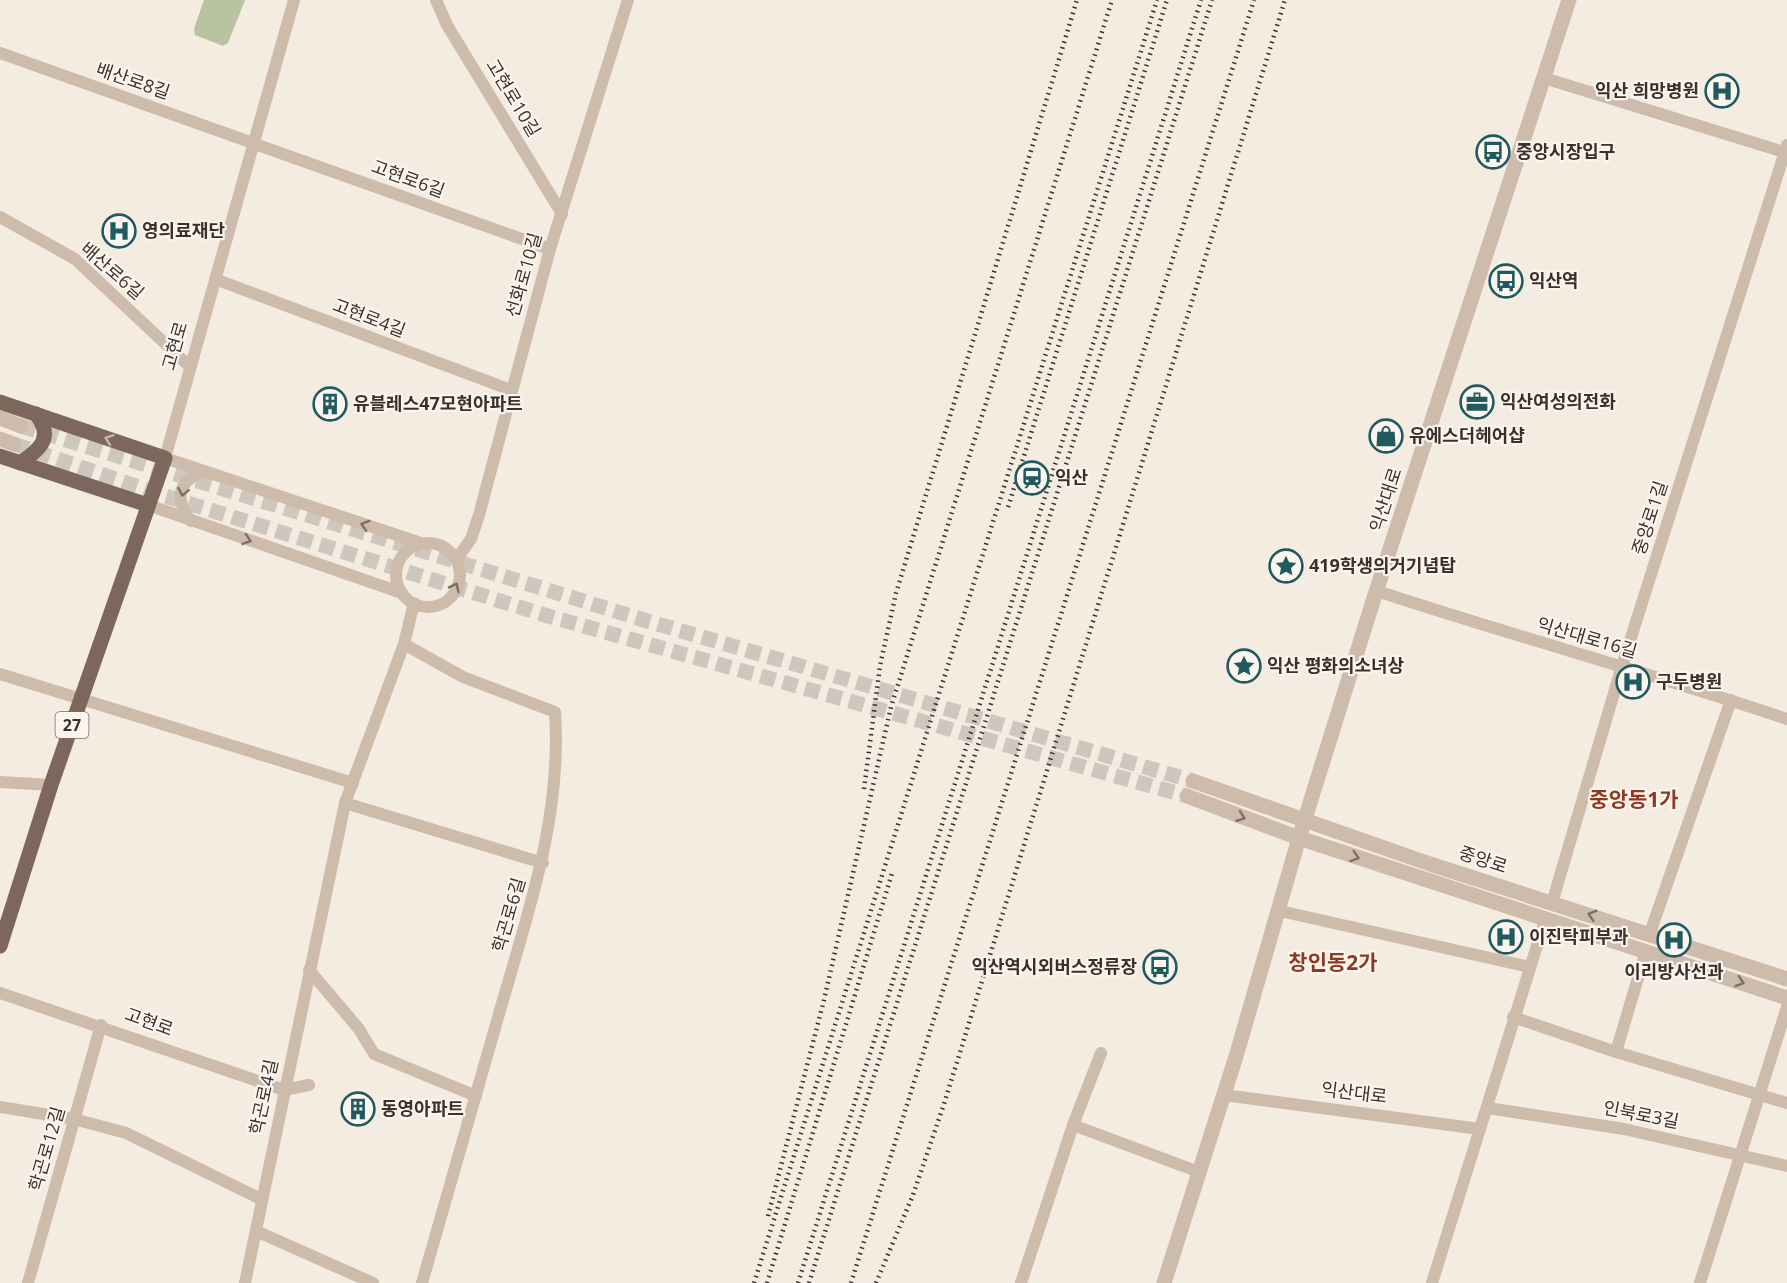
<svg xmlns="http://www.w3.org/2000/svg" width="1787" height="1283" font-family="'Open Sans','Noto Sans KR',sans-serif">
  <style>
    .green { fill: #b8c4a0 }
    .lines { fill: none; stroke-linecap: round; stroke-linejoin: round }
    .tertiary-tunnel { stroke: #cfc6bd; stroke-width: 15; stroke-dasharray: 15 8; stroke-linecap: butt }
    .minor { stroke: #cdbbac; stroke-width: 12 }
    .tertiary { stroke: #cdbbac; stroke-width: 15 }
    .primary { stroke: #7d675c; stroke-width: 15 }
    .rail { stroke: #3b302b; stroke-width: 4.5; stroke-dasharray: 1.5 4.5; stroke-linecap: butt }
    .oneway { stroke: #c2b5ac }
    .oneway2 { stroke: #7d6f65 }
    .labels { text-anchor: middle; stroke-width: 4.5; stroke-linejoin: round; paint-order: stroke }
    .shield { fill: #fbf5ee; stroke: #756b66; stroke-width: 1.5 }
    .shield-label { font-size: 16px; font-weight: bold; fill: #3b302b }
    .street-label { font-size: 18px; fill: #3b302b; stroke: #fbf5ee }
    .poi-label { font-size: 18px; font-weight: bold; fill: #3b302b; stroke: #fbf5ee; text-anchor: start }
    .quarter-label { font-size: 21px; font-weight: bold; fill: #8c3b22; stroke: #fbf5ee }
  </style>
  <rect width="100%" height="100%" fill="#f4ebe1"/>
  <path class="green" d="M 204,0 L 245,0 L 228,43 L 223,46 L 195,35 L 194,29 Z"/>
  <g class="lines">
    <g class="tertiary-tunnel">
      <path d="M 21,426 L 644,620 L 1193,781"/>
      <path d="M 14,444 L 156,493 L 548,616 L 1187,796"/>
    </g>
    <g class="minor">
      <path d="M 294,0 L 165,458 L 421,543"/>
      <path d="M 436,0 L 447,25 L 562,214"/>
      <path d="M 0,53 L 550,249"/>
      <path d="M 1544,78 L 1787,153"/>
      <path d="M 0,217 L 75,259 L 189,366"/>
      <path d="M 215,279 L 511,390"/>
      <path d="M 148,505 L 402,593"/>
      <path d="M 191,521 C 174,499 177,480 205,472"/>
      <circle cx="428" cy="575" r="32"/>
      <path d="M 456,560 L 471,539 L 479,515 L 550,249 L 628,0"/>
      <path d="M 1377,591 C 1513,636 1651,673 1787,719"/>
      <path d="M 404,644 L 463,677 L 555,712 C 562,815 529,910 501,1007 C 475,1099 448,1191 422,1283"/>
      <path d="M 0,674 L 353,783"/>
      <path d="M 0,782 L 51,785"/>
      <path d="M 345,803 L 543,863"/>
      <path d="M 1552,903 L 1622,666 L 1787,145"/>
      <path d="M 1280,911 L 1530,967"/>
      <path d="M 1650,933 L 1731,700"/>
      <path d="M 309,970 L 359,1029 L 374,1054 L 476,1096"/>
      <path d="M 0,993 L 284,1090 L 309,1085"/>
      <path d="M 1513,1017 L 1616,1052 L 1787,1103"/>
      <path d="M 1616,1052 L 1646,951"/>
      <path d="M 1224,1095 L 1480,1129"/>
      <path d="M 0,1107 L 74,1119 L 126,1133 L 261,1199"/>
      <path d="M 1488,1108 L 1624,1129 L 1787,1166"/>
      <path d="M 1073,1125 L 1199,1172"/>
      <path d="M 256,1231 L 373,1283"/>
      <path d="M 28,1283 L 101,1025"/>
      <path d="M 245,1283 L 345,803 L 404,644 L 414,603"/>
      <path d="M 1021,1283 L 1073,1125 L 1101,1053"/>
      <path d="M 1432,1283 L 1545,920"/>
      <path d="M 1700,1283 L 1787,1007"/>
    </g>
    <g class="tertiary">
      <path d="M 0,418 L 21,426"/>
      <path d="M 0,439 L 14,444"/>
      <path d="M 1193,781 L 1430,864 L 1787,979"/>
      <path d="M 1187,796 L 1299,838 L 1787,998"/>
      <path d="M 1164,1283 L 1237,1053 L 1299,838 L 1373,601 L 1569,0"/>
    </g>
    <g class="primary">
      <path d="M 0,402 L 165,458 L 51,785 L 0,946"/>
      <path d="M 0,456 L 148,505"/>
      <path d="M 20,463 C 41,449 54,437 36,414"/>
    </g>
    <g class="rail">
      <path d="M 1008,507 L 1167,0"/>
      <path d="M 864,789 L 880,666 L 896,593 L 1077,0"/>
      <path d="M 768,1216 L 824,1000 L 891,707 L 1112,0"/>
      <path d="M 754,1283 L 1157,0"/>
      <path d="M 767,1283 L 893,870"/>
      <path d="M 798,1283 L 1201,0"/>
      <path d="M 809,1283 L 1212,0"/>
      <path d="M 851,1283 L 1254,0"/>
      <path d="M 876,1283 L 913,1195 L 944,1104 L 1285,0"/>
    </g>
  </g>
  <defs><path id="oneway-chevron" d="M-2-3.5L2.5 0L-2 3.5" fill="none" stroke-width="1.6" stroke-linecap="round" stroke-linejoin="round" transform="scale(1.5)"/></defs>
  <use class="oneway" href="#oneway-chevron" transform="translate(109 439) rotate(-161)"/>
  <g class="oneway2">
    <use href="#oneway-chevron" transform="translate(183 492) rotate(101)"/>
    <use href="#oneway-chevron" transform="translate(365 525) rotate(-162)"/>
    <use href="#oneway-chevron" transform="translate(247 540) rotate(19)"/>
    <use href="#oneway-chevron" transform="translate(455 587) rotate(-64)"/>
    <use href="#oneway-chevron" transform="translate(1241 817) rotate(20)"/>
    <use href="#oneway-chevron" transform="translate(1355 857) rotate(18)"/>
    <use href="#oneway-chevron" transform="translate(1592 915) rotate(-163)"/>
    <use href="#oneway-chevron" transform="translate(1740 982) rotate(18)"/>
  </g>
  <defs>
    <symbol id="hospital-ring" viewBox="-11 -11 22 22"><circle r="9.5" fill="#fbf5ee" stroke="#1f5a5e" stroke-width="1.5"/><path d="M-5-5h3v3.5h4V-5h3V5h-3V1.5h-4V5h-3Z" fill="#1f5a5e"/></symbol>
    <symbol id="bus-ring" viewBox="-11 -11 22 22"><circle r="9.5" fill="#fbf5ee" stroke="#1f5a5e" stroke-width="1.5"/><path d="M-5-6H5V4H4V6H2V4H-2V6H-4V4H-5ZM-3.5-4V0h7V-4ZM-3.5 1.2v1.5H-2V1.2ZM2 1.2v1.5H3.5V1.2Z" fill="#1f5a5e"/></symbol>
    <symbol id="office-ring" viewBox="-11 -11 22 22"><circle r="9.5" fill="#fbf5ee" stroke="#1f5a5e" stroke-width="1.5"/><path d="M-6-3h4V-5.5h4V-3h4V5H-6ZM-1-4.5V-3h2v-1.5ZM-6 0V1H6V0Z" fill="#1f5a5e"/></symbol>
    <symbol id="building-ring" viewBox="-11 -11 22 22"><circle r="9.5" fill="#fbf5ee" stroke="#1f5a5e" stroke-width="1.5"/><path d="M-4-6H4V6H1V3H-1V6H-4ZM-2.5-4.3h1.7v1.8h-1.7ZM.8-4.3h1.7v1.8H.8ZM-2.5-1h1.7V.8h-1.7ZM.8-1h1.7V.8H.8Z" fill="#1f5a5e"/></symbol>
    <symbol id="shop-ring" viewBox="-11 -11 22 22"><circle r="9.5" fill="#fbf5ee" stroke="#1f5a5e" stroke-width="1.5"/><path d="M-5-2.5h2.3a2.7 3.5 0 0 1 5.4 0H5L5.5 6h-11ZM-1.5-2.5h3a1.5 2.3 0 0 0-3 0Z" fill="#1f5a5e"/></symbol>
    <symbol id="station-ring" viewBox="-11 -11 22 22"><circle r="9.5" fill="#fbf5ee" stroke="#1f5a5e" stroke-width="1.5"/><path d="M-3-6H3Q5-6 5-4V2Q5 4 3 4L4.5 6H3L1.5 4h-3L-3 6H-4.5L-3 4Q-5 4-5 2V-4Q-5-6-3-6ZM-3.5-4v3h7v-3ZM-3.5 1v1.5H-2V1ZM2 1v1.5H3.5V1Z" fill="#1f5a5e"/></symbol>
    <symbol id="sight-ring" viewBox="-11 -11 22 22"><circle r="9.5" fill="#fbf5ee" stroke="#1f5a5e" stroke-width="1.5"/><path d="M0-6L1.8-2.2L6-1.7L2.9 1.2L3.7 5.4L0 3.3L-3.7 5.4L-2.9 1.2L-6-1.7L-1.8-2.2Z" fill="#1f5a5e"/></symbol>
  </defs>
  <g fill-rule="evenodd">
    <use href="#hospital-ring" x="1703" y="72" width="38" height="38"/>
    <use href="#bus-ring" x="1474" y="133" width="38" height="38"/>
    <use href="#hospital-ring" x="100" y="212" width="38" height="38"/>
    <use href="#bus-ring" x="1487" y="262" width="38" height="38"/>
    <use href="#office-ring" x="1458" y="383" width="38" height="38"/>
    <use href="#building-ring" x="311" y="385" width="38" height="38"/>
    <use href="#shop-ring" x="1367" y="417" width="38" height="38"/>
    <use href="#station-ring" x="1013" y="459" width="38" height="38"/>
    <use href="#sight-ring" x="1267" y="547" width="38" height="38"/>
    <use href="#sight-ring" x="1225" y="647" width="38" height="38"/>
    <use href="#hospital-ring" x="1614" y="663" width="38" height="38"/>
    <use href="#hospital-ring" x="1487" y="918" width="38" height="38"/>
    <use href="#hospital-ring" x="1655" y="921" width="38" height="38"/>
    <use href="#bus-ring" x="1141" y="948" width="38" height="38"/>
    <use href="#building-ring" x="339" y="1090" width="38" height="38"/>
  </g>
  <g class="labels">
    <rect class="shield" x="55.5" y="712" width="33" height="26" rx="4.5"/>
    <g class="shield-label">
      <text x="72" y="731">27</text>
    </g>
    <g class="street-label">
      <text transform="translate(133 81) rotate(19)" y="6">배산로8길</text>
      <text transform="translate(513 98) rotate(59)" y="6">고현로10길</text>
      <text transform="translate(408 179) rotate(20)" y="6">고현로6길</text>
      <text transform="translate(112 271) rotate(41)" y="6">배산로6길</text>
      <text transform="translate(524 275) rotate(-74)" y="6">선화로10길</text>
      <text transform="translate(369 318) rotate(21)" y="6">고현로4길</text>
      <text transform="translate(175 346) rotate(-74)" y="6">고현로</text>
      <text transform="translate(1386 500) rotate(-72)" y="6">익산대로</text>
      <text transform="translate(1650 518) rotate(-72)" y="6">중앙로1길</text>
      <text transform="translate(1587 638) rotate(16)" y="6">익산대로16길</text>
      <text transform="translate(1483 860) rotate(18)" y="6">중앙로</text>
      <text transform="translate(509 915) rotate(-74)" y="6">학곤로6길</text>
      <text transform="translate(149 1022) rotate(20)" y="6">고현로</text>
      <text transform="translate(1354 1093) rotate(7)" y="6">익산대로</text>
      <text transform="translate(264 1097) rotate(-78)" y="6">학곤로4길</text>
      <text transform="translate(1641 1115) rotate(11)" y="6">인북로3길</text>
      <text transform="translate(47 1149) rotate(-74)" y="6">학곤로12길</text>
    </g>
    <g class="poi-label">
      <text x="1699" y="97" text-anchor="end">익산 희망병원</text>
      <text x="1516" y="158">중앙시장입구</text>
      <text x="142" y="237">영의료재단</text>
      <text x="1529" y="287">익산역</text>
      <text x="1500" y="408">익산여성의전화</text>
      <text x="353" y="410">유블레스47모현아파트</text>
      <text x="1409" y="442">유에스더헤어샵</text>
      <text x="1055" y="484">익산</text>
      <text x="1309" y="572">419학생의거기념탑</text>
      <text x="1267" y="672">익산 평화의소녀상</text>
      <text x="1656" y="688">구두병원</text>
      <text x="1529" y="943">이진탁피부과</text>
      <text x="1137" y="973" text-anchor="end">익산역시외버스정류장</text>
      <text x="1674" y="978" text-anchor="middle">이리방사선과</text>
      <text x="381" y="1115">동영아파트</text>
    </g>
    <g class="quarter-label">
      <text x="1634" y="807">중앙동1가</text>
      <text x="1333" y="970">창인동2가</text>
    </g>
  </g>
</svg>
